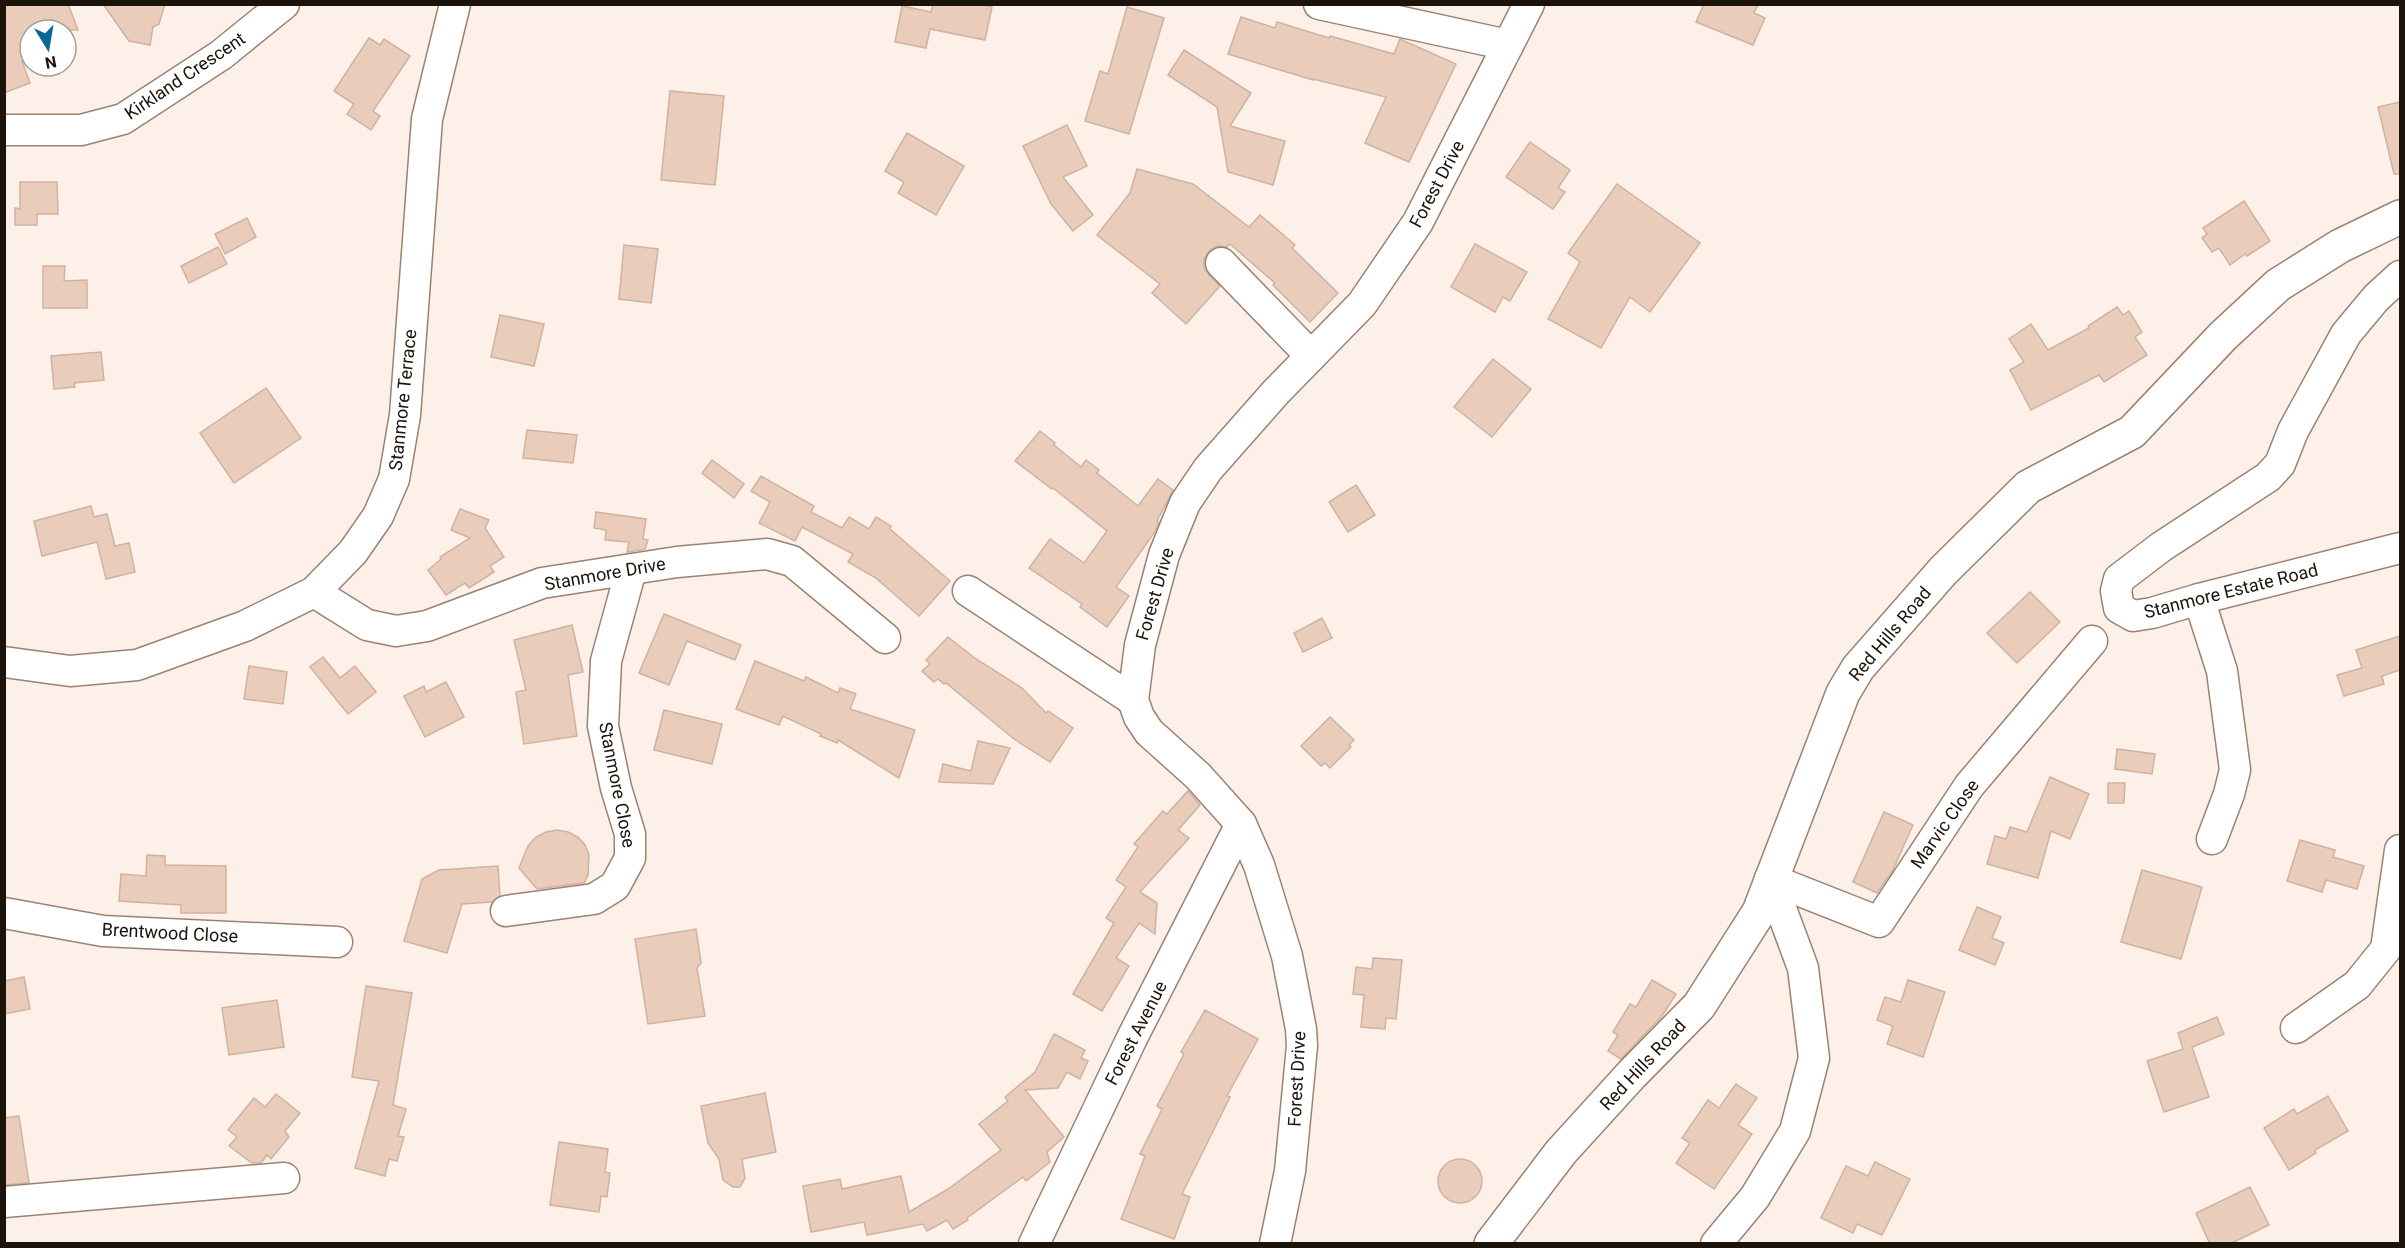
<svg xmlns="http://www.w3.org/2000/svg" width="2405" height="1248" font-family="Roboto,sans-serif">
  <style>
    .building { fill: #e9ccb9; stroke: #cfb2a0; stroke-width: 1.5 }
    .lines { fill: none; stroke-linecap: round; stroke-linejoin: round }
    .minor-casing { stroke: #9c8270; stroke-width: 33 }
    .major-casing { stroke: #9c8270; stroke-width: 36 }
    .minor { stroke: #fff; stroke-width: 30 }
    .major { stroke: #fff; stroke-width: 33 }
    .labels { text-anchor: middle; stroke-width: 4.5; stroke-linejoin: round; paint-order: stroke }
    .street-label { font-size: 18px; fill: #1c130b; stroke: #fff }
  </style>
  <rect width="100%" height="100%" fill="#fcf0e8"/>
  <g class="building">
    <path d="M 4,4 L 68,4 L 78,30 L 30,30 L 30,58 L 22,61 L 30,83 L 4,93 Z"/>
    <path d="M 103,4 L 165,4 L 159,24 L 153,27 L 150,45 L 129,41 Z"/>
    <path d="M 933,4 L 982,4 L 992,7 L 985,40 L 930,29 L 926,48 L 895,42 L 902,6 L 931,12 Z"/>
    <path d="M 1704,4 L 1758,4 L 1754,13 L 1765,18 L 1753,45 L 1696,22 Z"/>
    <path d="M 1127,7 L 1164,18 L 1129,134 L 1085,121 L 1100,71 L 1108,74 Z"/>
    <path d="M 1241,17 L 1275,28 L 1277,22 L 1329,38 L 1330,36 L 1394,54 L 1400,39 L 1456,64 L 1409,162 L 1365,143 L 1386,97 L 1313,79 L 1313,80 L 1228,54 Z"/>
    <path d="M 369,38 L 380,45 L 384,39 L 410,56 L 373,111 L 380,116 L 371,130 L 347,114 L 354,104 L 334,91 Z"/>
    <path d="M 1184,50 L 1251,93 L 1230,126 L 1285,141 L 1273,185 L 1228,172 L 1217,107 L 1168,75 Z"/>
    <path d="M 670,91 L 724,96 L 715,185 L 661,180 Z"/>
    <path d="M 2400,102 L 2400,174 L 2394,174 L 2378,107 Z"/>
    <path d="M 1067,125 L 1087,166 L 1063,177 L 1093,215 L 1073,231 L 1051,204 L 1023,146 Z"/>
    <path d="M 907,133 L 964,166 L 936,215 L 898,193 L 904,182 L 885,171 Z"/>
    <path d="M 1530,142 L 1570,170 L 1558,188 L 1565,192 L 1553,209 L 1506,177 Z"/>
    <path d="M 1137,169 L 1193,184 L 1249,227 L 1260,215 L 1295,245 L 1292,248 L 1338,293 L 1310,322 L 1273,285 L 1275,283 L 1230,244 L 1227,247 L 1217,246 L 1209,251 L 1204,259 L 1204,267 L 1209,275 L 1220,286 L 1186,324 L 1152,293 L 1160,284 L 1097,235 L 1130,193 Z"/>
    <path d="M 20,182 L 57,182 L 58,214 L 37,214 L 37,225 L 15,225 L 15,208 L 20,209 Z"/>
    <path d="M 1617,184 L 1700,243 L 1650,312 L 1630,297 L 1601,348 L 1548,319 L 1580,262 L 1568,253 Z"/>
    <path d="M 2244,201 L 2270,241 L 2247,256 L 2245,254 L 2230,265 L 2219,248 L 2212,252 L 2202,238 L 2207,234 L 2203,228 Z"/>
    <path d="M 247,218 L 256,237 L 225,254 L 215,234 Z"/>
    <path d="M 1475,244 L 1527,272 L 1510,301 L 1503,297 L 1495,312 L 1451,287 Z"/>
    <path d="M 624,245 L 658,249 L 651,303 L 619,299 Z"/>
    <path d="M 218,247 L 227,264 L 189,283 L 181,266 Z"/>
    <path d="M 43,266 L 65,266 L 64,281 L 87,280 L 87,308 L 43,308 Z"/>
    <path d="M 2117,307 L 2123,315 L 2129,311 L 2142,332 L 2135,337 L 2147,355 L 2104,382 L 2099,375 L 2031,410 L 2010,370 L 2024,362 L 2009,339 L 2031,324 L 2048,350 L 2089,328 L 2088,326 Z"/>
    <path d="M 500,315 L 544,324 L 534,366 L 491,357 Z"/>
    <path d="M 101,352 L 104,380 L 74,383 L 75,387 L 54,389 L 51,356 Z"/>
    <path d="M 1493,359 L 1531,389 L 1492,437 L 1454,407 Z"/>
    <path d="M 266,388 L 301,438 L 234,483 L 200,433 Z"/>
    <path d="M 527,430 L 577,435 L 573,463 L 523,458 Z"/>
    <path d="M 1040,431 L 1055,443 L 1054,445 L 1081,467 L 1086,460 L 1099,470 L 1097,473 L 1138,506 L 1158,479 L 1173,490 L 1157,521 L 1159,522 L 1154,533 L 1116,587 L 1129,596 L 1107,627 L 1080,607 L 1082,604 L 1029,568 L 1050,539 L 1084,563 L 1107,531 L 1053,488 L 1052,489 L 1015,461 Z"/>
    <path d="M 712,460 L 744,484 L 734,498 L 702,473 Z"/>
    <path d="M 761,476 L 814,506 L 811,512 L 842,528 L 849,517 L 869,529 L 876,517 L 891,526 L 890,529 L 950,581 L 919,616 L 876,578 L 848,562 L 853,554 L 802,527 L 795,541 L 759,523 L 770,502 L 751,491 Z"/>
    <path d="M 1356,485 L 1375,515 L 1348,532 L 1329,502 Z"/>
    <path d="M 91,506 L 94,517 L 107,514 L 115,546 L 129,543 L 135,572 L 106,579 L 97,542 L 42,556 L 34,521 Z"/>
    <path d="M 460,509 L 489,520 L 485,528 L 504,557 L 490,566 L 494,572 L 469,588 L 465,583 L 446,595 L 428,570 L 441,559 L 440,557 L 470,538 L 451,530 Z"/>
    <path d="M 596,512 L 646,519 L 643,539 L 648,540 L 645,549 L 627,552 L 629,542 L 605,540 L 606,530 L 594,528 Z"/>
    <path d="M 2030,592 L 2060,622 L 2017,663 L 1987,633 Z"/>
    <path d="M 664,614 L 741,645 L 735,660 L 687,641 L 669,685 L 639,673 Z"/>
    <path d="M 1322,618 L 1332,638 L 1303,652 L 1294,633 Z"/>
    <path d="M 572,625 L 583,672 L 568,675 L 577,736 L 524,744 L 516,692 L 526,690 L 514,640 Z"/>
    <path d="M 2400,636 L 2400,670 L 2382,676 L 2384,684 L 2344,696 L 2337,675 L 2362,668 L 2356,650 Z"/>
    <path d="M 948,637 L 976,659 L 1022,688 L 1046,713 L 1048,711 L 1073,728 L 1050,762 L 1014,739 L 946,683 L 944,684 L 938,679 L 934,682 L 922,671 L 930,664 L 926,660 Z"/>
    <path d="M 323,657 L 340,678 L 355,666 L 376,692 L 348,714 L 310,667 Z"/>
    <path d="M 755,661 L 804,681 L 806,677 L 838,693 L 840,688 L 856,694 L 850,709 L 915,730 L 899,778 L 838,740 L 837,743 L 820,736 L 821,734 L 783,716 L 779,725 L 736,709 Z"/>
    <path d="M 249,666 L 287,672 L 283,704 L 244,699 Z"/>
    <path d="M 446,682 L 464,717 L 425,737 L 404,696 L 424,686 L 426,692 Z"/>
    <path d="M 664,710 L 722,724 L 712,764 L 654,750 Z"/>
    <path d="M 1330,717 L 1354,740 L 1349,745 L 1351,747 L 1330,768 L 1325,763 L 1321,766 L 1301,746 Z"/>
    <path d="M 978,741 L 1010,748 L 993,784 L 939,782 L 943,764 L 971,771 Z"/>
    <path d="M 2117,749 L 2155,754 L 2152,774 L 2115,769 Z"/>
    <path d="M 2050,777 L 2089,794 L 2070,839 L 2051,831 L 2038,878 L 1987,864 L 1995,836 L 2006,839 L 2010,827 L 2027,832 Z"/>
    <path d="M 2108,783 L 2125,783 L 2124,803 L 2108,803 Z"/>
    <path d="M 1188,791 L 1200,805 L 1178,830 L 1189,838 L 1140,892 L 1157,903 L 1155,934 L 1139,923 L 1116,958 L 1129,966 L 1102,1011 L 1073,994 L 1114,923 L 1106,918 L 1126,887 L 1116,880 L 1138,847 L 1134,844 L 1163,811 L 1167,814 Z"/>
    <path d="M 1884,812 L 1913,825 L 1893,870 L 1877,893 L 1853,882 Z"/>
    <path d="M 557,830 L 568,832 L 578,837 L 585,845 L 589,855 L 588,875 L 584,883 L 537,889 L 519,868 L 528,846 L 536,837 L 546,832 Z"/>
    <path d="M 2300,840 L 2335,850 L 2333,857 L 2364,866 L 2357,889 L 2326,880 L 2322,892 L 2287,881 Z"/>
    <path d="M 147,855 L 165,856 L 165,865 L 226,866 L 226,913 L 181,913 L 181,905 L 119,901 L 121,874 L 146,876 Z"/>
    <path d="M 498,866 L 500,896 L 492,902 L 462,904 L 447,953 L 404,941 L 422,879 L 439,870 Z"/>
    <path d="M 2142,870 L 2202,887 L 2181,959 L 2121,942 Z"/>
    <path d="M 1977,907 L 2001,917 L 1992,938 L 2004,943 L 1995,965 L 1959,950 Z"/>
    <path d="M 696,929 L 701,963 L 697,968 L 705,1016 L 648,1024 L 635,939 Z"/>
    <path d="M 1373,958 L 1402,960 L 1396,1019 L 1386,1018 L 1385,1029 L 1361,1027 L 1364,995 L 1353,994 L 1356,967 L 1372,969 Z"/>
    <path d="M 24,977 L 30,1009 L 4,1014 L 4,981 Z"/>
    <path d="M 1652,980 L 1676,994 L 1662,1016 L 1621,1059 L 1608,1051 L 1618,1035 L 1613,1032 L 1630,1004 L 1636,1007 Z"/>
    <path d="M 1908,980 L 1945,992 L 1923,1057 L 1887,1044 L 1893,1026 L 1877,1020 L 1885,997 L 1901,1002 Z"/>
    <path d="M 366,986 L 412,993 L 393,1105 L 406,1109 L 398,1136 L 404,1137 L 397,1161 L 389,1159 L 385,1176 L 355,1168 L 379,1081 L 352,1077 Z"/>
    <path d="M 277,1000 L 284,1047 L 229,1055 L 222,1008 Z"/>
    <path d="M 1205,1010 L 1258,1039 L 1227,1096 L 1230,1097 L 1182,1194 L 1190,1197 L 1174,1239 L 1121,1219 L 1145,1156 L 1140,1154 L 1162,1109 L 1157,1106 L 1184,1054 L 1181,1052 Z"/>
    <path d="M 2217,1017 L 2224,1034 L 2192,1047 L 2209,1097 L 2164,1112 L 2147,1061 L 2183,1049 L 2178,1033 Z"/>
    <path d="M 1054,1034 L 1085,1050 L 1081,1058 L 1088,1061 L 1080,1079 L 1067,1072 L 1058,1088 L 1025,1090 L 1064,1137 L 1047,1152 L 1050,1162 L 1026,1181 L 1023,1177 L 967,1218 L 968,1220 L 953,1229 L 947,1220 L 927,1231 L 923,1224 L 867,1235 L 864,1222 L 811,1232 L 803,1186 L 840,1179 L 842,1189 L 901,1176 L 909,1212 L 948,1189 L 1001,1150 L 979,1124 L 1008,1101 L 1005,1097 L 1035,1072 Z"/>
    <path d="M 1736,1084 L 1757,1098 L 1738,1125 L 1752,1134 L 1714,1189 L 1676,1163 L 1690,1143 L 1682,1138 L 1708,1100 L 1719,1108 Z"/>
    <path d="M 765,1093 L 776,1152 L 742,1159 L 745,1178 L 740,1187 L 733,1187 L 723,1180 L 719,1159 L 708,1143 L 701,1106 Z"/>
    <path d="M 276,1094 L 300,1113 L 285,1131 L 289,1137 L 271,1159 L 267,1155 L 261,1163 L 252,1163 L 229,1146 L 237,1137 L 228,1130 L 254,1098 L 265,1107 Z"/>
    <path d="M 2328,1096 L 2348,1131 L 2315,1150 L 2316,1153 L 2289,1170 L 2264,1128 L 2294,1109 L 2297,1114 Z"/>
    <path d="M 19,1116 L 29,1183 L 4,1185 L 4,1118 Z"/>
    <path d="M 559,1142 L 608,1149 L 605,1172 L 610,1173 L 607,1197 L 601,1196 L 599,1212 L 550,1205 Z"/>
    <circle cx="1460" cy="1181" r="22"/>
    <path d="M 1875,1162 L 1910,1179 L 1882,1235 L 1857,1224 L 1853,1233 L 1821,1218 L 1846,1166 L 1868,1176 Z"/>
    <path d="M 2250,1187 L 2269,1225 L 2230,1244 L 2210,1244 L 2196,1213 Z"/>
  </g>
  <g class="lines">
    <defs>
      <g id="minor">
        <path d="M 1319,4 L 1508,45"/>
        <path d="M 4,130 L 81,130 L 123,119 L 221,55 L 284,4"/>
        <path d="M 1221,263 L 1311,356"/>
        <path d="M 2400,276 L 2376,298 L 2346,334 L 2293,431 L 2280,464 L 2268,477 L 2161,547 L 2119,579 L 2116,591 L 2119,608 L 2133,616 L 2152,613 L 2199,599 L 2400,548"/>
        <path d="M 968,591 L 1133,700"/>
        <path d="M 314,592 L 367,625 L 396,631 L 427,626 L 542,583 L 677,562 L 767,554 L 792,561 L 885,638"/>
        <path d="M 2199,599 L 2222,671 L 2235,770 L 2229,794 L 2212,839"/>
        <path d="M 4,662 L 70,671 L 137,665 L 245,626 L 314,592 L 353,552 L 378,516 L 394,479 L 405,415 L 427,119 L 455,4"/>
        <path d="M 1770,879 L 1879,922 L 1969,786 L 2092,641"/>
        <path d="M 506,911 L 594,899 L 615,886 L 630,858 L 630,834 L 616,788 L 603,726 L 606,661 L 631,570"/>
        <path d="M 4,913 L 103,931 L 337,942"/>
        <path d="M 2296,1028 L 2357,985 L 2386,949 L 2400,850"/>
        <path d="M 4,1202 L 284,1178"/>
        <path d="M 1034,1244 L 1132,1038 L 1241,824"/>
        <path d="M 1275,1244 L 1290,1171 L 1302,1046 L 1301,1029 L 1287,956 L 1259,865 L 1241,824 L 1198,776 L 1149,732 L 1139,717 L 1133,700 L 1140,645 L 1164,555 L 1185,503 L 1208,469 L 1276,392 L 1362,304 L 1418,222 L 1529,4"/>
        <path d="M 1716,1244 L 1755,1197 L 1795,1131 L 1814,1058 L 1803,968 L 1770,879"/>
      </g>
      <path id="major" d="M 1491,1244 L 1561,1152 L 1632,1074 L 1699,1006 L 1759,912 L 1843,693 L 1858,668 L 1943,571 L 2028,487 L 2132,432 L 2223,336 L 2278,285 L 2340,246 L 2400,217"/>
    </defs>
    <use href="#minor" class="minor-casing"/>
    <use href="#major" class="major-casing"/>
    <use href="#minor" class="minor"/>
    <use href="#major" class="major"/>
  </g>
  <g class="labels">
    <g class="street-label">
      <text transform="translate(185 76) rotate(-34)" y="6">Kirkland Crescent</text>
      <text transform="translate(1437 184) rotate(-62)" y="6">Forest Drive</text>
      <text transform="translate(403 400) rotate(-84)" y="6">Stanmore Terrace</text>
      <text transform="translate(605 574) rotate(-10)" y="6">Stanmore Drive</text>
      <text transform="translate(2231 591) rotate(-14)" y="6">Stanmore Estate Road</text>
      <text transform="translate(1155 594) rotate(-74)" y="6">Forest Drive</text>
      <text transform="translate(1890 634) rotate(-50)" y="6">Red Hills Road</text>
      <text transform="translate(617 785) rotate(79)" y="6">Stanmore Close</text>
      <text transform="translate(1945 824) rotate(-55)" y="6">Marvic Close</text>
      <text transform="translate(170 933) rotate(3)" y="6">Brentwood Close</text>
      <text transform="translate(1136 1033) rotate(-63)" y="6">Forest Avenue</text>
      <text transform="translate(1643 1065) rotate(-47)" y="6">Red Hills Road</text>
      <text transform="translate(1297 1079) rotate(-87)" y="6">Forest Drive</text>
    </g>
  </g>
  <rect width="2405" height="1248" fill="none" stroke="#1c130b" stroke-width="12"/>
  <g transform="translate(48 48) rotate(169)"><circle r="28" fill="#ffffff" stroke="#a4a19d" stroke-width="1.5"/>
  <path d="M0-4.5L10 22L0 15L-10 22Z" fill="#0b6797"/>
  <text y="-9" font-size="16" font-weight="bold" text-anchor="middle" fill="#1c130b">N</text>
  </g>
</svg>
